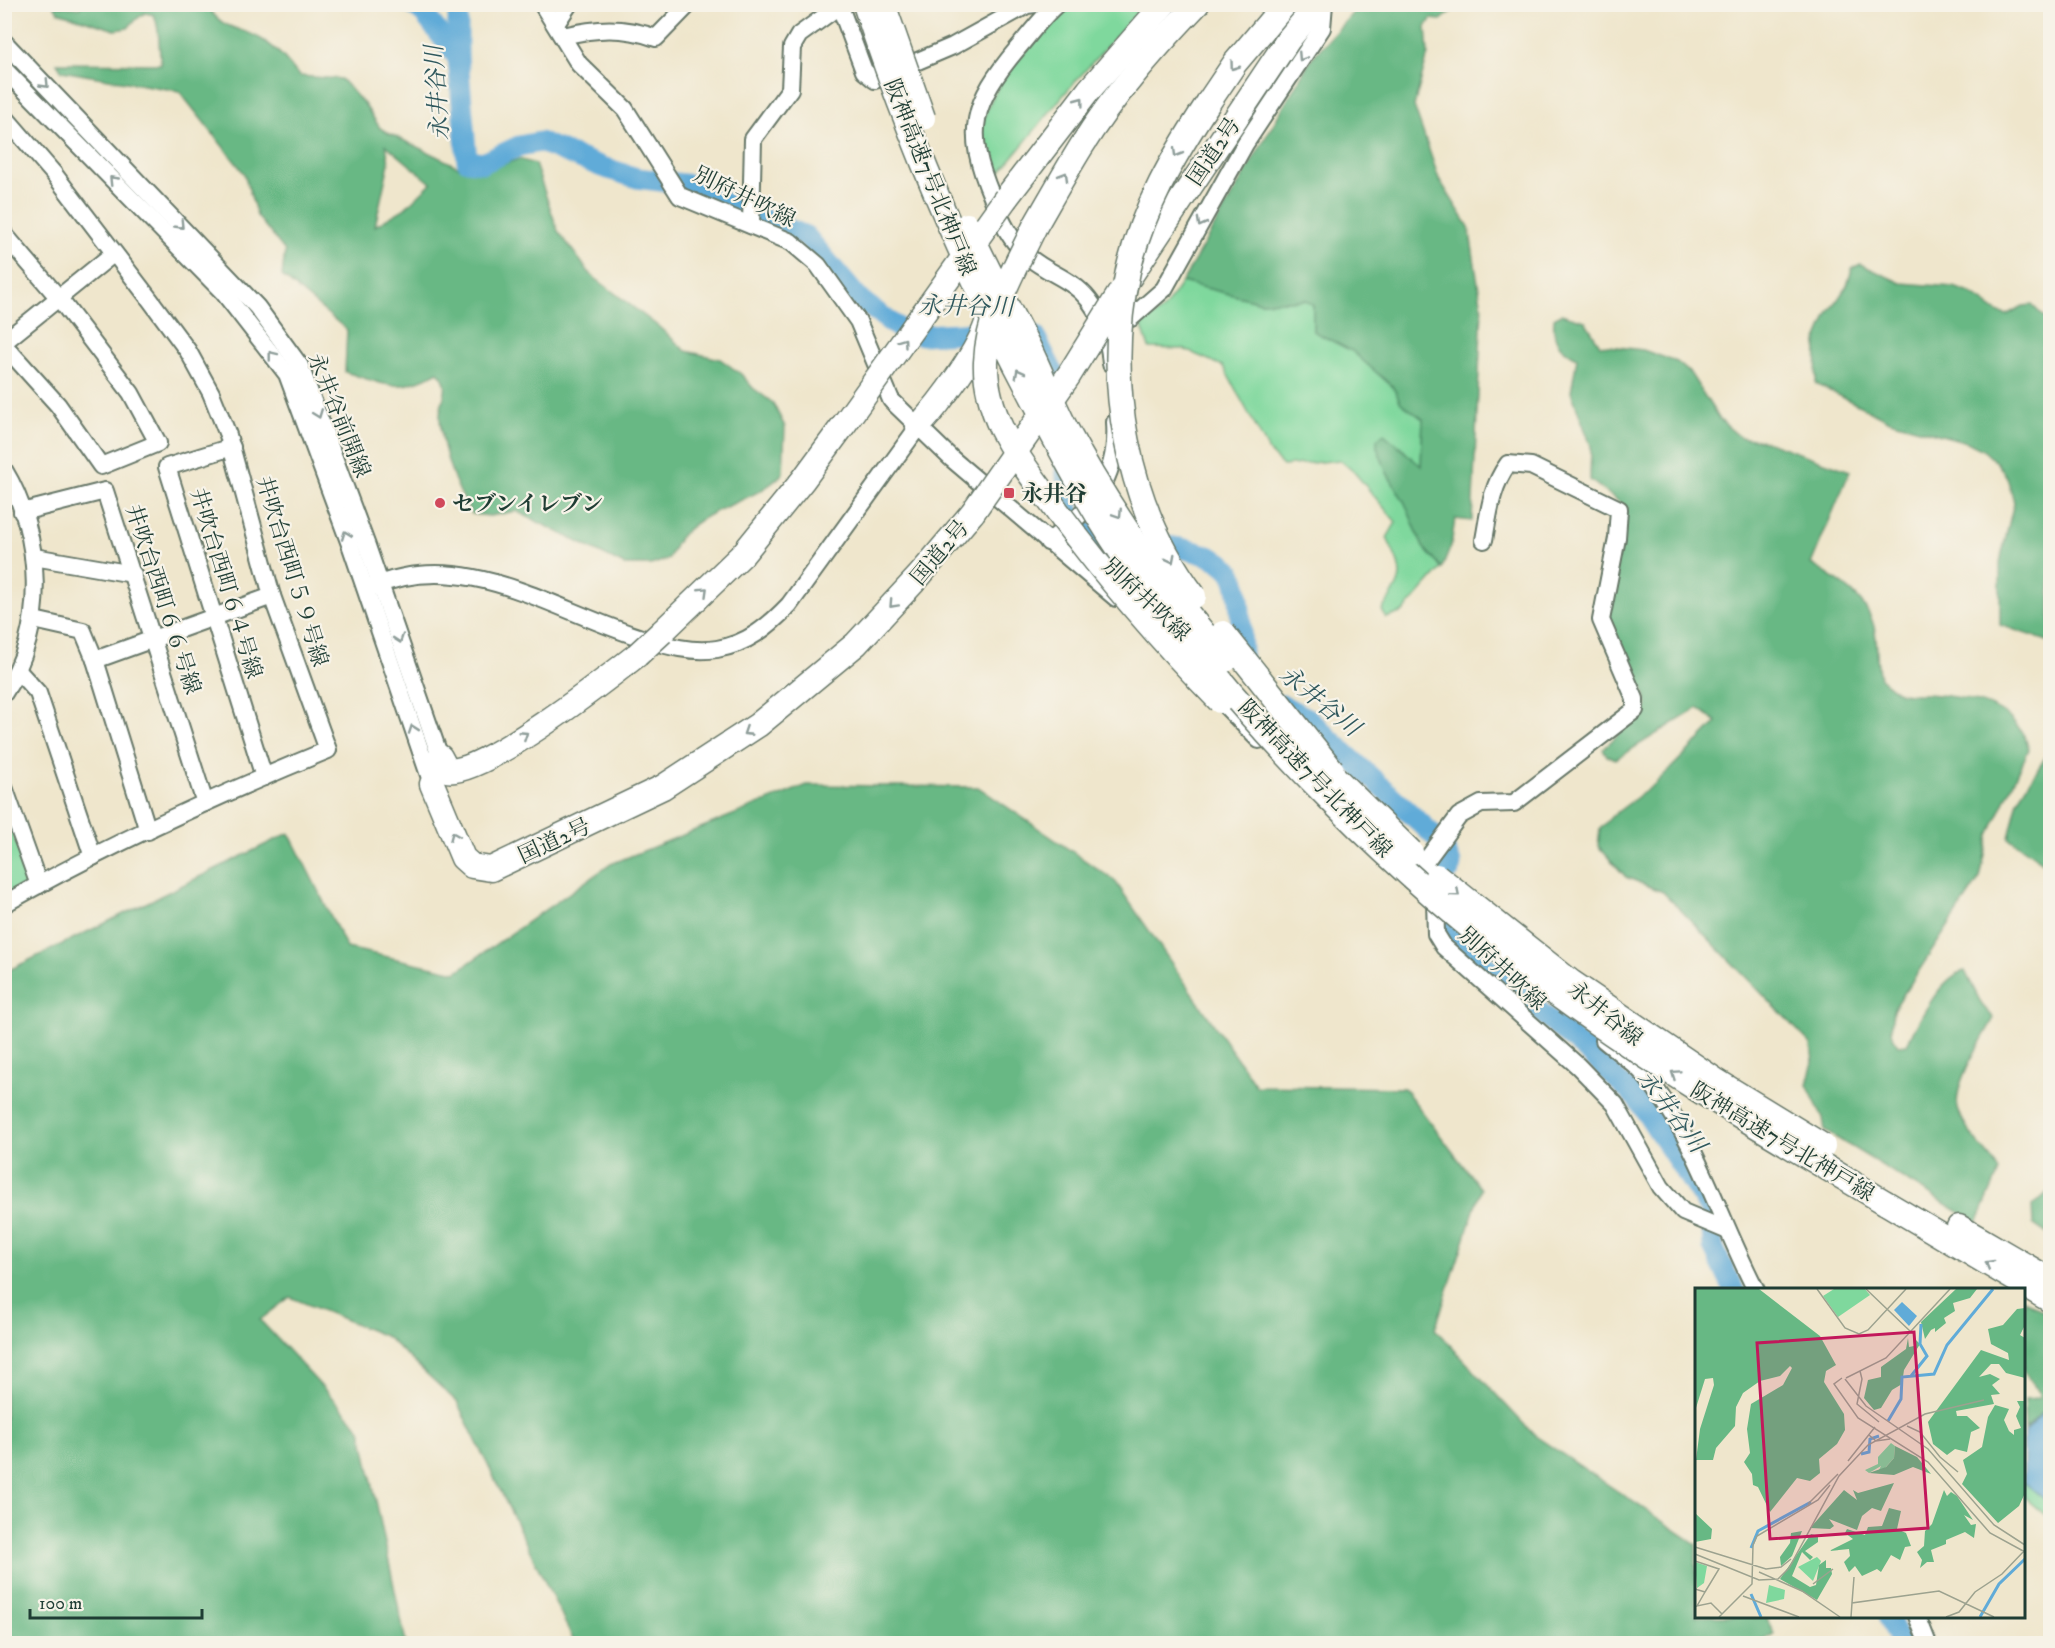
<svg xmlns="http://www.w3.org/2000/svg" width="2055" height="1648" font-family="'IM FELL DW Pica','Noto Serif JP',serif">
  <style>
    .green { fill: #7fd89d; stroke: #4f8a68; stroke-width: 1.5 }
    .forest { fill: #67b884; stroke: #437a5c; stroke-width: 1.5; fill-rule: evenodd }
    .water { fill: #60abd8; stroke: #407486; stroke-width: 1.5 }
    .lines { fill: none; stroke-linecap: round; stroke-linejoin: round }
    .river { stroke: #60abd8; stroke-width: 21 }
    .minor-casing { stroke: #687869; stroke-width: 20 }
    .highway-casing { stroke: #687869; stroke-width: 27 }
    .minor { stroke: #fff; stroke-width: 16 }
    .highway { stroke: #fff; stroke-width: 24 }
    .highway-bridge-casing { stroke: #687869; stroke-width: 27; stroke-linecap: butt }
    .highway-bridge { stroke: #fff; stroke-width: 24 }
    .oneway { stroke: #8f9e9a }
    .poi-dot { fill: #d1495b; stroke: #f7f3e8; stroke-width: 2 }
    .labels { text-anchor: middle; stroke-width: 4.5; stroke-linejoin: round; paint-order: stroke }
    .street-label { font-size: 22px; fill: #1f3d34; stroke: #f7f3e8 }
    .poi-label { font-size: 22px; font-weight: bold; fill: #1f3d34; stroke: #f7f3e8; text-anchor: start }
    .water-label { font-size: 24px; font-style: italic; fill: #2f585d; stroke: #f7f3e8 }
    .inset-river { fill: none; stroke: #60abd8; stroke-width: 3 }
    .inset-road { fill: none; stroke: #9ca28f; stroke-width: 1.5 }
    .view { fill: #c2185b; fill-opacity: 0.15; stroke: #c2185b; stroke-width: 3 }
    .inset-edge { fill: none; stroke: #1f3d34; stroke-width: 3 }
  </style>
  <rect width="100%" height="100%" fill="#f7f3e8"/>
  <filter id="ink" filterUnits="userSpaceOnUse"><feTurbulence type="fractalNoise" baseFrequency=".0167" numOctaves="2"/><feDisplacementMap in="SourceGraphic" scale="12" xChannelSelector="R" yChannelSelector="G"/><feConvolveMatrix kernelMatrix="1 2 1 2 8 2 1 2 1" color-interpolation-filters="sRGB"/></filter>
  <filter id="wash" filterUnits="userSpaceOnUse"><feTurbulence type="fractalNoise" baseFrequency=".008" numOctaves="4" result="noise"/><feDisplacementMap in="SourceGraphic" scale="24" xChannelSelector="R" yChannelSelector="G"/><feGaussianBlur stdDeviation="1.35" result="paint"/><feColorMatrix in="noise" values="0 0 0 0 0 0 0 0 0 0 0 0 0 0 0 0 0 1.4 0 .05"/><feComposite in="paint" operator="in"/></filter>
  <g filter="url(#wash)">
    <rect width="100%" height="100%" fill="#efe6cc"/>
    <g class="green">
      <path d="M 1071,5 L 1144,5 L 1066,92 L 997,176 C 993,166 981,150 981,139 C 980,91 1039,35 1071,5 Z"/>
      <path d="M 1182,282 L 1261,302 L 1306,300 L 1313,305 L 1313,331 L 1352,351 L 1393,387 L 1401,403 L 1423,419 L 1421,466 L 1414,462 L 1399,445 L 1387,473 L 1405,503 L 1423,547 L 1442,568 L 1403,612 L 1386,618 L 1382,610 C 1405,576 1405,576 1387,538 L 1396,522 L 1354,472 L 1340,460 L 1283,466 L 1270,453 L 1223,366 L 1183,349 L 1149,348 L 1141,324 L 1164,309 Z"/>
      <path d="M 4,807 L 30,882 L 4,897 Z"/>
      <path d="M 2024,1482 L 2050,1504 L 2050,1519 L 2024,1497 Z"/>
    </g>
    <g class="forest">
      <path d="M 81,4 L 207,5 C 223,32 238,25 261,39 C 277,48 288,62 299,76 L 341,79 L 365,105 L 380,128 L 388,133 L 461,168 L 494,167 L 519,159 L 535,164 L 558,231 L 591,275 L 659,327 L 686,351 L 720,359 L 741,374 L 753,388 L 773,403 L 785,427 L 783,473 C 757,502 711,505 683,534 C 676,540 673,551 668,559 L 651,565 L 624,565 L 516,511 L 490,516 L 472,514 C 455,487 442,451 440,419 C 439,400 454,387 438,372 C 395,394 389,385 345,372 L 347,330 L 282,276 L 285,251 L 257,216 L 244,173 L 179,91 L 62,71 L 57,63 L 161,64 C 158,47 161,31 154,15 L 145,13 L 134,21 L 128,28 L 115,30 L 58,12 L 54,5 L 80,8 ZM 386,145 L 431,183 L 404,209 L 375,226 L 389,163 Z"/>
      <path d="M 1360,5 L 1460,5 L 1441,20 L 1431,19 L 1426,27 L 1428,54 L 1414,106 L 1439,179 L 1469,227 L 1482,308 L 1472,521 L 1455,519 L 1451,546 L 1442,568 L 1423,547 L 1405,503 L 1387,473 L 1377,447 L 1377,439 L 1384,434 L 1421,466 L 1423,419 L 1401,403 L 1393,387 L 1352,351 L 1313,331 L 1313,305 L 1306,300 L 1261,302 L 1182,282 L 1311,59 Z"/>
      <path d="M 1860,264 L 1901,283 L 1954,287 L 1970,293 L 1999,313 L 2007,315 L 2023,306 L 2032,305 L 2045,318 L 2050,314 L 2050,642 L 2000,625 L 2000,562 L 2014,502 L 2007,477 L 1997,463 L 1983,450 L 1967,442 L 1890,421 L 1816,384 L 1817,340 L 1828,314 L 1847,286 L 1852,269 Z"/>
      <path d="M 1561,314 L 1585,321 L 1600,345 L 1643,350 L 1677,362 L 1690,373 L 1720,420 L 1740,437 L 1765,441 L 1850,471 L 1811,564 C 1837,580 1870,598 1875,632 C 1878,648 1876,662 1880,678 C 1885,682 1892,689 1899,692 C 1906,695 1918,694 1926,694 C 1966,697 2017,703 2029,749 L 1989,835 L 1980,878 L 1893,1010 C 1891,1022 1890,1035 1898,1045 L 1907,1044 C 1918,1023 1940,976 1965,971 L 1982,1005 L 1994,1018 C 1983,1039 1952,1084 1958,1109 C 1960,1117 1967,1127 1971,1134 C 1980,1148 1993,1157 1999,1172 L 1977,1223 L 1825,1131 L 1823,1118 L 1807,1085 L 1813,1062 L 1811,1044 L 1663,892 L 1626,877 L 1598,846 L 1600,829 L 1612,816 L 1655,784 L 1717,722 L 1698,708 L 1616,759 L 1607,756 L 1603,749 L 1647,707 L 1644,690 L 1620,655 L 1606,610 L 1627,508 L 1590,480 L 1591,446 L 1571,392 L 1577,358 C 1558,348 1552,340 1554,318 Z"/>
      <path d="M 2050,750 L 2050,867 L 2009,838 L 2018,800 Z"/>
      <path d="M 807,785 L 978,787 L 1115,881 L 1256,1086 L 1404,1088 L 1481,1189 L 1435,1329 L 1534,1435 L 1696,1544 L 1696,1616 L 1766,1617 L 1774,1634 L 1753,1644 L 575,1643 L 457,1402 L 387,1337 L 290,1297 L 260,1320 L 361,1429 L 406,1643 L 5,1643 L 5,972 L 289,833 L 347,948 L 456,972 L 611,864 Z"/>
      <path d="M 2050,1190 L 2050,1236 L 2033,1224 L 2032,1207 Z"/>
      <path d="M 2024,1299 L 2050,1316 L 2050,1409 L 2046,1409 L 2025,1429 L 2024,1399 L 2040,1398 L 2038,1391 L 2024,1372 Z"/>
    </g>
    <path class="water" d="M 2046,1409 L 2050,1409 L 2050,1504 L 2024,1482 L 2024,1432 Z"/>
    <g class="lines">
      <g class="river">
        <path d="M 412,4 L 425,15 L 458,58"/>
        <path d="M 458,4 L 458,58 L 467,161 L 483,163 L 519,146 L 540,142 L 602,167 L 637,178 L 691,185 L 726,204 L 806,236 L 859,299 L 900,329 L 923,335 L 997,331"/>
        <path d="M 1035,336 L 1056,378 L 1059,402"/>
        <path d="M 1064,457 L 1069,511 L 1090,538 C 1125,544 1209,541 1231,572 C 1243,589 1240,641 1243,663"/>
        <path d="M 1282,705 L 1307,718 L 1441,842 L 1451,863 L 1450,870"/>
        <path d="M 1447,921 L 1447,933 L 1588,1052 L 1638,1100 L 1711,1211 L 1713,1247 L 1734,1290"/>
        <path d="M 1888,1616 L 1901,1644"/>
      </g>
    </g>
  </g>
  <g filter="url(#ink)">
    <g class="lines">
      <defs>
        <g id="minor">
          <path d="M 542,4 L 579,64 L 625,109 L 680,196 L 791,242 L 818,265 L 858,321 L 891,400 L 952,459 L 1116,598"/>
          <path d="M 839,4 L 864,71 L 875,80 L 892,72"/>
          <path d="M 1057,4 C 1042,17 1030,34 1017,49 C 972,103 964,131 992,197 C 1001,221 1010,241 1030,258 C 1043,269 1059,275 1073,285 C 1098,302 1109,335 1111,364"/>
          <path d="M 556,24 L 569,4"/>
          <path d="M 563,36 C 596,28 623,26 656,38 L 689,4"/>
          <path d="M 4,42 L 257,307 L 300,366 L 367,546 L 440,757"/>
          <path d="M 906,66 L 953,46 L 1027,5 L 1035,4"/>
          <path d="M 4,69 L 224,293 L 287,374 L 351,547 L 432,784"/>
          <path d="M 4,116 L 54,174 L 151,301 L 188,351 L 211,393 L 228,435 L 272,596 L 328,750 C 218,795 108,845 4,904"/>
          <path d="M 751,225 L 753,139 L 790,89 L 792,47 L 799,35 L 839,6"/>
          <path d="M 4,234 L 58,297 L 131,393 L 158,443 L 101,466 L 58,405 L 4,345"/>
          <path d="M 1113,324 L 1131,318 L 1164,289 L 1245,144 L 1322,28 L 1324,4"/>
          <path d="M 4,342 L 113,254"/>
          <path d="M 232,447 L 167,467 L 264,777"/>
          <path d="M 4,470 C 43,534 47,630 4,693"/>
          <path d="M 22,512 L 105,491 L 205,803"/>
          <path d="M 1048,542 C 1091,510 1119,479 1115,422"/>
          <path d="M 34,557 L 133,574"/>
          <path d="M 370,588 C 465,545 555,612 645,639 C 667,646 692,653 717,649 C 747,644 768,627 789,605 L 918,427"/>
          <path d="M 34,620 L 83,631 L 95,660 L 148,831"/>
          <path d="M 95,660 L 272,596"/>
          <path d="M 19,672 L 38,693 L 93,857"/>
          <path d="M 1214,694 L 1259,740"/>
          <path d="M 4,787 L 39,885"/>
          <path d="M 1411,881 L 1459,816 L 1481,804 L 1514,803 L 1635,710 L 1635,699 L 1601,620 L 1617,538 L 1619,509 L 1531,466 L 1508,464 C 1491,487 1489,513 1484,540"/>
          <path d="M 1435,901 L 1436,934 L 1444,947 L 1578,1066 L 1615,1104 L 1661,1187 L 1683,1212 L 1726,1230"/>
          <path d="M 1604,1040 C 1617,1051 1632,1061 1643,1073 C 1695,1133 1719,1219 1756,1290"/>
          <path d="M 1917,1616 L 1928,1644"/>
        </g>
        <g id="highway">
          <path d="M 1208,103 L 1235,63 L 1285,4"/>
          <path d="M 1006,198 L 1089,90 L 1164,4"/>
          <path d="M 1035,226 C 1050,200 1065,173 1081,147 C 1113,95 1155,48 1197,4"/>
          <path d="M 1127,281 L 1288,40 L 1318,4"/>
          <path d="M 918,427 C 939,404 981,349 988,319"/>
          <path d="M 662,632 L 743,554 L 803,480 L 845,423"/>
          <path d="M 440,757 L 447,770 C 477,780 609,677 637,655"/>
          <path d="M 432,784 L 463,858 L 472,866 L 491,869 L 663,787 L 758,725 L 856,644 L 920,575 L 973,512"/>
          <path d="M 1886,1203 L 2050,1300"/>
          <path d="M 1959,1227 L 2050,1280"/>
        </g>
      </defs>
      <use href="#minor" class="minor-casing"/>
      <use href="#highway" class="highway-casing"/>
      <use href="#minor" class="minor"/>
      <use href="#highway" class="highway"/>
      <defs>
        <g id="highway-bridge">
          <path d="M 865,4 C 912,147 971,283 1042,415 C 1070,467 1098,521 1133,569 C 1248,728 1404,885 1563,999 C 1666,1074 1777,1138 1886,1203"/>
          <path d="M 883,4 L 923,118"/>
          <path d="M 967,225 C 985,266 1006,304 1027,344 C 1041,371 1051,400 1065,427 C 1109,510 1165,589 1226,660"/>
          <path d="M 1035,226 C 1014,270 988,313 986,362 C 985,383 992,409 1001,428 C 1016,458 1038,484 1057,511 C 1107,578 1161,641 1220,701"/>
          <path d="M 845,423 L 1006,198"/>
          <path d="M 973,512 L 1069,375 L 1121,291"/>
          <path d="M 1194,596 C 1126,506 1104,380 1128,271 C 1142,210 1174,155 1208,103"/>
          <path d="M 1223,633 L 1332,770"/>
          <path d="M 637,655 L 662,632"/>
          <path d="M 1318,761 L 1411,852"/>
          <path d="M 1437,876 L 1571,982 L 1715,1080 L 1823,1146"/>
        </g>
      </defs>
      <use href="#highway-bridge" class="highway-bridge-casing"/>
      <use href="#highway-bridge" class="highway-bridge"/>
    </g>
    <defs><path id="oneway-chevron" d="M-2-3.5L2.5 0L-2 3.5" fill="none" stroke-width="1.6" stroke-linecap="round" stroke-linejoin="round" transform="scale(1.5)"/></defs>
    <g class="oneway">
      <use href="#oneway-chevron" transform="translate(1302 57) rotate(123)"/>
      <use href="#oneway-chevron" transform="translate(1234 66) rotate(126)"/>
      <use href="#oneway-chevron" transform="translate(45 84) rotate(46)"/>
      <use href="#oneway-chevron" transform="translate(1080 101) rotate(-53)"/>
      <use href="#oneway-chevron" transform="translate(1177 153) rotate(120)"/>
      <use href="#oneway-chevron" transform="translate(1064 176) rotate(-60)"/>
      <use href="#oneway-chevron" transform="translate(113 180) rotate(-134)"/>
      <use href="#oneway-chevron" transform="translate(1201 223) rotate(119)"/>
      <use href="#oneway-chevron" transform="translate(180 225) rotate(46)"/>
      <use href="#oneway-chevron" transform="translate(903 342) rotate(-54)"/>
      <use href="#oneway-chevron" transform="translate(272 355) rotate(-128)"/>
      <use href="#oneway-chevron" transform="translate(1019 373) rotate(-118)"/>
      <use href="#oneway-chevron" transform="translate(318 414) rotate(69)"/>
      <use href="#oneway-chevron" transform="translate(1118 514) rotate(57)"/>
      <use href="#oneway-chevron" transform="translate(346 535) rotate(-110)"/>
      <use href="#oneway-chevron" transform="translate(1171 559) rotate(63)"/>
      <use href="#oneway-chevron" transform="translate(704 591) rotate(-44)"/>
      <use href="#oneway-chevron" transform="translate(893 604) rotate(133)"/>
      <use href="#oneway-chevron" transform="translate(399 639) rotate(71)"/>
      <use href="#oneway-chevron" transform="translate(413 729) rotate(-109)"/>
      <use href="#oneway-chevron" transform="translate(747 732) rotate(147)"/>
      <use href="#oneway-chevron" transform="translate(524 735) rotate(-33)"/>
      <use href="#oneway-chevron" transform="translate(454 836) rotate(-113)"/>
      <use href="#oneway-chevron" transform="translate(1456 893) rotate(40)"/>
      <use href="#oneway-chevron" transform="translate(1675 1074) rotate(-146)"/>
      <use href="#oneway-chevron" transform="translate(1989 1264) rotate(-150)"/>
    </g>
  </g>
  <g class="poi-dot">
    <rect x="1003" y="487" width="12" height="12" rx="3"/>
    <circle cx="440" cy="503" r="6"/>
  </g>
  <g class="labels">
    <g class="street-label">
      <text transform="translate(1213 151) rotate(-56)" y="8">国道2号</text>
      <text transform="translate(931 177) rotate(68)" y="8">阪神高速7号北神戸線</text>
      <text transform="translate(745 196) rotate(26)" y="8">別府井吹線</text>
      <text transform="translate(340 415) rotate(68)" y="8">永井谷前開線</text>
      <text transform="translate(939 552) rotate(-50)" y="8">国道2号</text>
      <text transform="translate(293 571) rotate(73)" y="8">井吹台西町５９号線</text>
      <text transform="translate(227 583) rotate(73)" y="8">井吹台西町６４号線</text>
      <text transform="translate(164 599) rotate(72)" y="8">井吹台西町６６号線</text>
      <text transform="translate(1147 599) rotate(43)" y="8">別府井吹線</text>
      <text transform="translate(1316 778) rotate(46)" y="8">阪神高速7号北神戸線</text>
      <text transform="translate(554 840) rotate(-25)" y="8">国道2号</text>
      <text transform="translate(1503 968) rotate(43)" y="8">別府井吹線</text>
      <text transform="translate(1606 1013) rotate(39)" y="8">永井谷線</text>
      <text transform="translate(1783 1141) rotate(31)" y="8">阪神高速7号北神戸線</text>
    </g>
    <g class="poi-label">
      <text x="1021" y="501">永井谷</text>
      <text x="452" y="511">セブンイレブン</text>
    </g>
    <g class="water-label">
      <text transform="translate(437 93) rotate(-94)" y="8">永井谷川</text>
      <text transform="translate(966 306) rotate(1)" y="8">永井谷川</text>
      <text transform="translate(1320 701) rotate(39)" y="8">永井谷川</text>
      <text transform="translate(1672 1111) rotate(53)" y="8">永井谷川</text>
    </g>
  </g>
  <g transform="translate(1695 1288)">
    <rect width="330" height="330" fill="#efe6cc"/>
    <path d="M 139,1 L 170,1 L 175,7 L 143,29 L 128,8 ZM 196,155 L 200,158 L 199,170 L 188,182 L 184,182 L 186,178 L 174,185 L 170,182 L 183,176 L 183,169 ZM 122,269 L 126,273 L 118,293 L 103,279 ZM 0,274 L 12,278 L 9,295 L 2,300 ZM 74,297 L 90,302 L 89,311 L 71,315 Z" fill="#7fd89d"/>
    <path d="M 0,1 L 64,1 L 125,48 L 141,77 L 131,83 L 129,94 L 149,126 L 150,142 L 142,156 L 124,171 L 125,185 L 115,193 L 102,190 L 75,224 L 63,199 L 58,197 L 57,186 L 49,174 L 55,165 L 52,141 L 56,116 L 88,97 L 97,80 L 95,78 L 85,88 L 65,93 L 48,105 L 41,119 L 40,138 L 21,160 L 18,172 L 1,172 L 5,141 L 19,97 L 18,90 L 10,91 L 0,123 ZM 261,1 L 282,1 L 275,10 L 258,15 L 260,23 L 249,30 L 251,35 L 240,44 L 240,40 L 236,42 L 230,51 L 226,34 ZM 330,20 L 330,37 L 325,47 L 330,50 L 330,90 L 311,85 L 304,76 L 296,76 L 284,89 L 295,86 L 305,91 L 297,97 L 305,106 L 296,107 L 299,116 L 261,123 L 262,128 L 272,128 L 285,140 L 276,144 L 272,164 L 260,161 L 252,167 L 238,156 L 233,134 L 286,62 L 314,72 L 313,65 L 296,56 L 293,41 L 308,37 L 322,21 ZM 218,49 L 225,56 L 209,82 L 207,96 L 197,102 L 186,120 L 179,122 L 169,110 L 173,92 L 186,89 L 186,79 L 211,61 L 213,50 L 214,59 L 219,58 ZM 322,113 L 330,113 L 330,205 L 324,218 L 303,235 L 267,196 L 272,186 L 268,172 L 287,159 L 293,129 L 300,117 L 314,121 L 309,132 L 314,143 L 319,147 L 319,142 L 326,140 L 321,128 L 325,119 ZM 200,158 L 222,169 L 236,186 L 218,179 L 199,187 L 174,185 L 191,179 L 199,170 ZM 199,195 L 186,223 L 177,220 L 167,228 L 162,242 L 134,231 L 139,238 L 135,241 L 115,240 L 149,202 L 162,212 L 158,202 L 163,205 ZM 249,202 L 252,208 L 256,204 L 262,208 L 278,232 L 269,227 L 276,237 L 281,236 L 279,250 L 270,244 L 251,252 L 251,256 L 236,262 L 239,274 L 232,274 L 225,280 L 227,272 L 222,264 L 229,258 L 230,243 L 237,236 ZM 194,220 L 206,223 L 202,241 L 211,245 L 216,258 L 210,259 L 205,272 L 196,267 L 186,284 L 182,281 L 167,288 L 160,278 L 154,284 L 149,274 L 155,268 L 154,261 L 134,263 L 158,251 L 150,245 L 152,241 L 170,247 L 173,239 L 187,238 ZM 0,225 L 17,241 L 16,251 L 0,254 ZM 107,243 L 97,268 L 86,278 L 85,269 L 95,255 L 96,245 ZM 116,246 L 123,248 L 123,254 L 110,263 L 118,269 L 115,272 L 107,264 L 97,288 L 115,299 L 121,297 L 124,277 L 131,272 L 131,280 L 136,280 L 137,286 L 122,312 L 85,291 Z" fill="#67b884"/>
    <path d="M 207,14 L 222,28 L 214,38 L 199,22 Z" fill="#60abd8"/>
    <path class="inset-river" d="M 216,88 L 232,68 L 225,56 L 226,36M 193,133 L 206,111 L 207,89 L 239,86 L 252,57 L 298,1M 166,166 L 174,164 L 175,151 L 184,148M 56,260 L 63,243 L 116,214M 56,306 L 66,329M 285,329 L 304,296 L 330,271"/>
    <path class="inset-road" d="M 122,1 L 150,40 L 164,46 L 173,42 L 211,1M 171,1 L 216,44M 165,83 L 167,91 L 162,116 L 184,134M 147,90 L 139,96 L 163,130 L 233,174 L 295,245 L 330,264M 151,90 L 191,70 L 255,1M 150,91 L 171,118 L 233,161 L 299,237 L 330,257M 212,138 L 225,144 L 245,169 L 263,184M 174,147 L 181,153 L 195,151M 153,173 L 180,139M 113,216 L 143,186M 0,259 L 71,281 L 86,279 L 96,271M 0,266 L 64,292 L 83,291 L 94,280 L 144,188 L 173,157 L 230,126 L 289,112M 0,273 L 24,281 L 10,304M 64,284 L 107,303 L 145,329M 118,296 L 138,281M 0,301 L 10,304 L 2,318 L 16,315 L 27,326M 48,308 L 104,329M 157,315 L 159,289M 24,329 L 57,296 L 58,257 L 62,248 L 123,212 L 135,197M 156,329 L 157,315 L 244,303 L 299,329M 251,329 L 264,324 L 280,304 L 307,286 L 330,262"/>
    <path class="view" d="M 219,44 L 233,240 L 75,251 L 62,55 Z"/>
    <rect width="330" height="330" class="inset-edge"/>
  </g>
  <rect width="2055" height="1648" fill="none" stroke="#f7f3e8" stroke-width="24"/>
  <path d="M30 1609v9h172v-9" fill="none" stroke="#1f3d34" stroke-width="3"/>
  <text x="39" y="1609" font-size="18" fill="#1f3d34" stroke="#f7f3e8" stroke-width="4.5" paint-order="stroke">100 m</text>
</svg>
